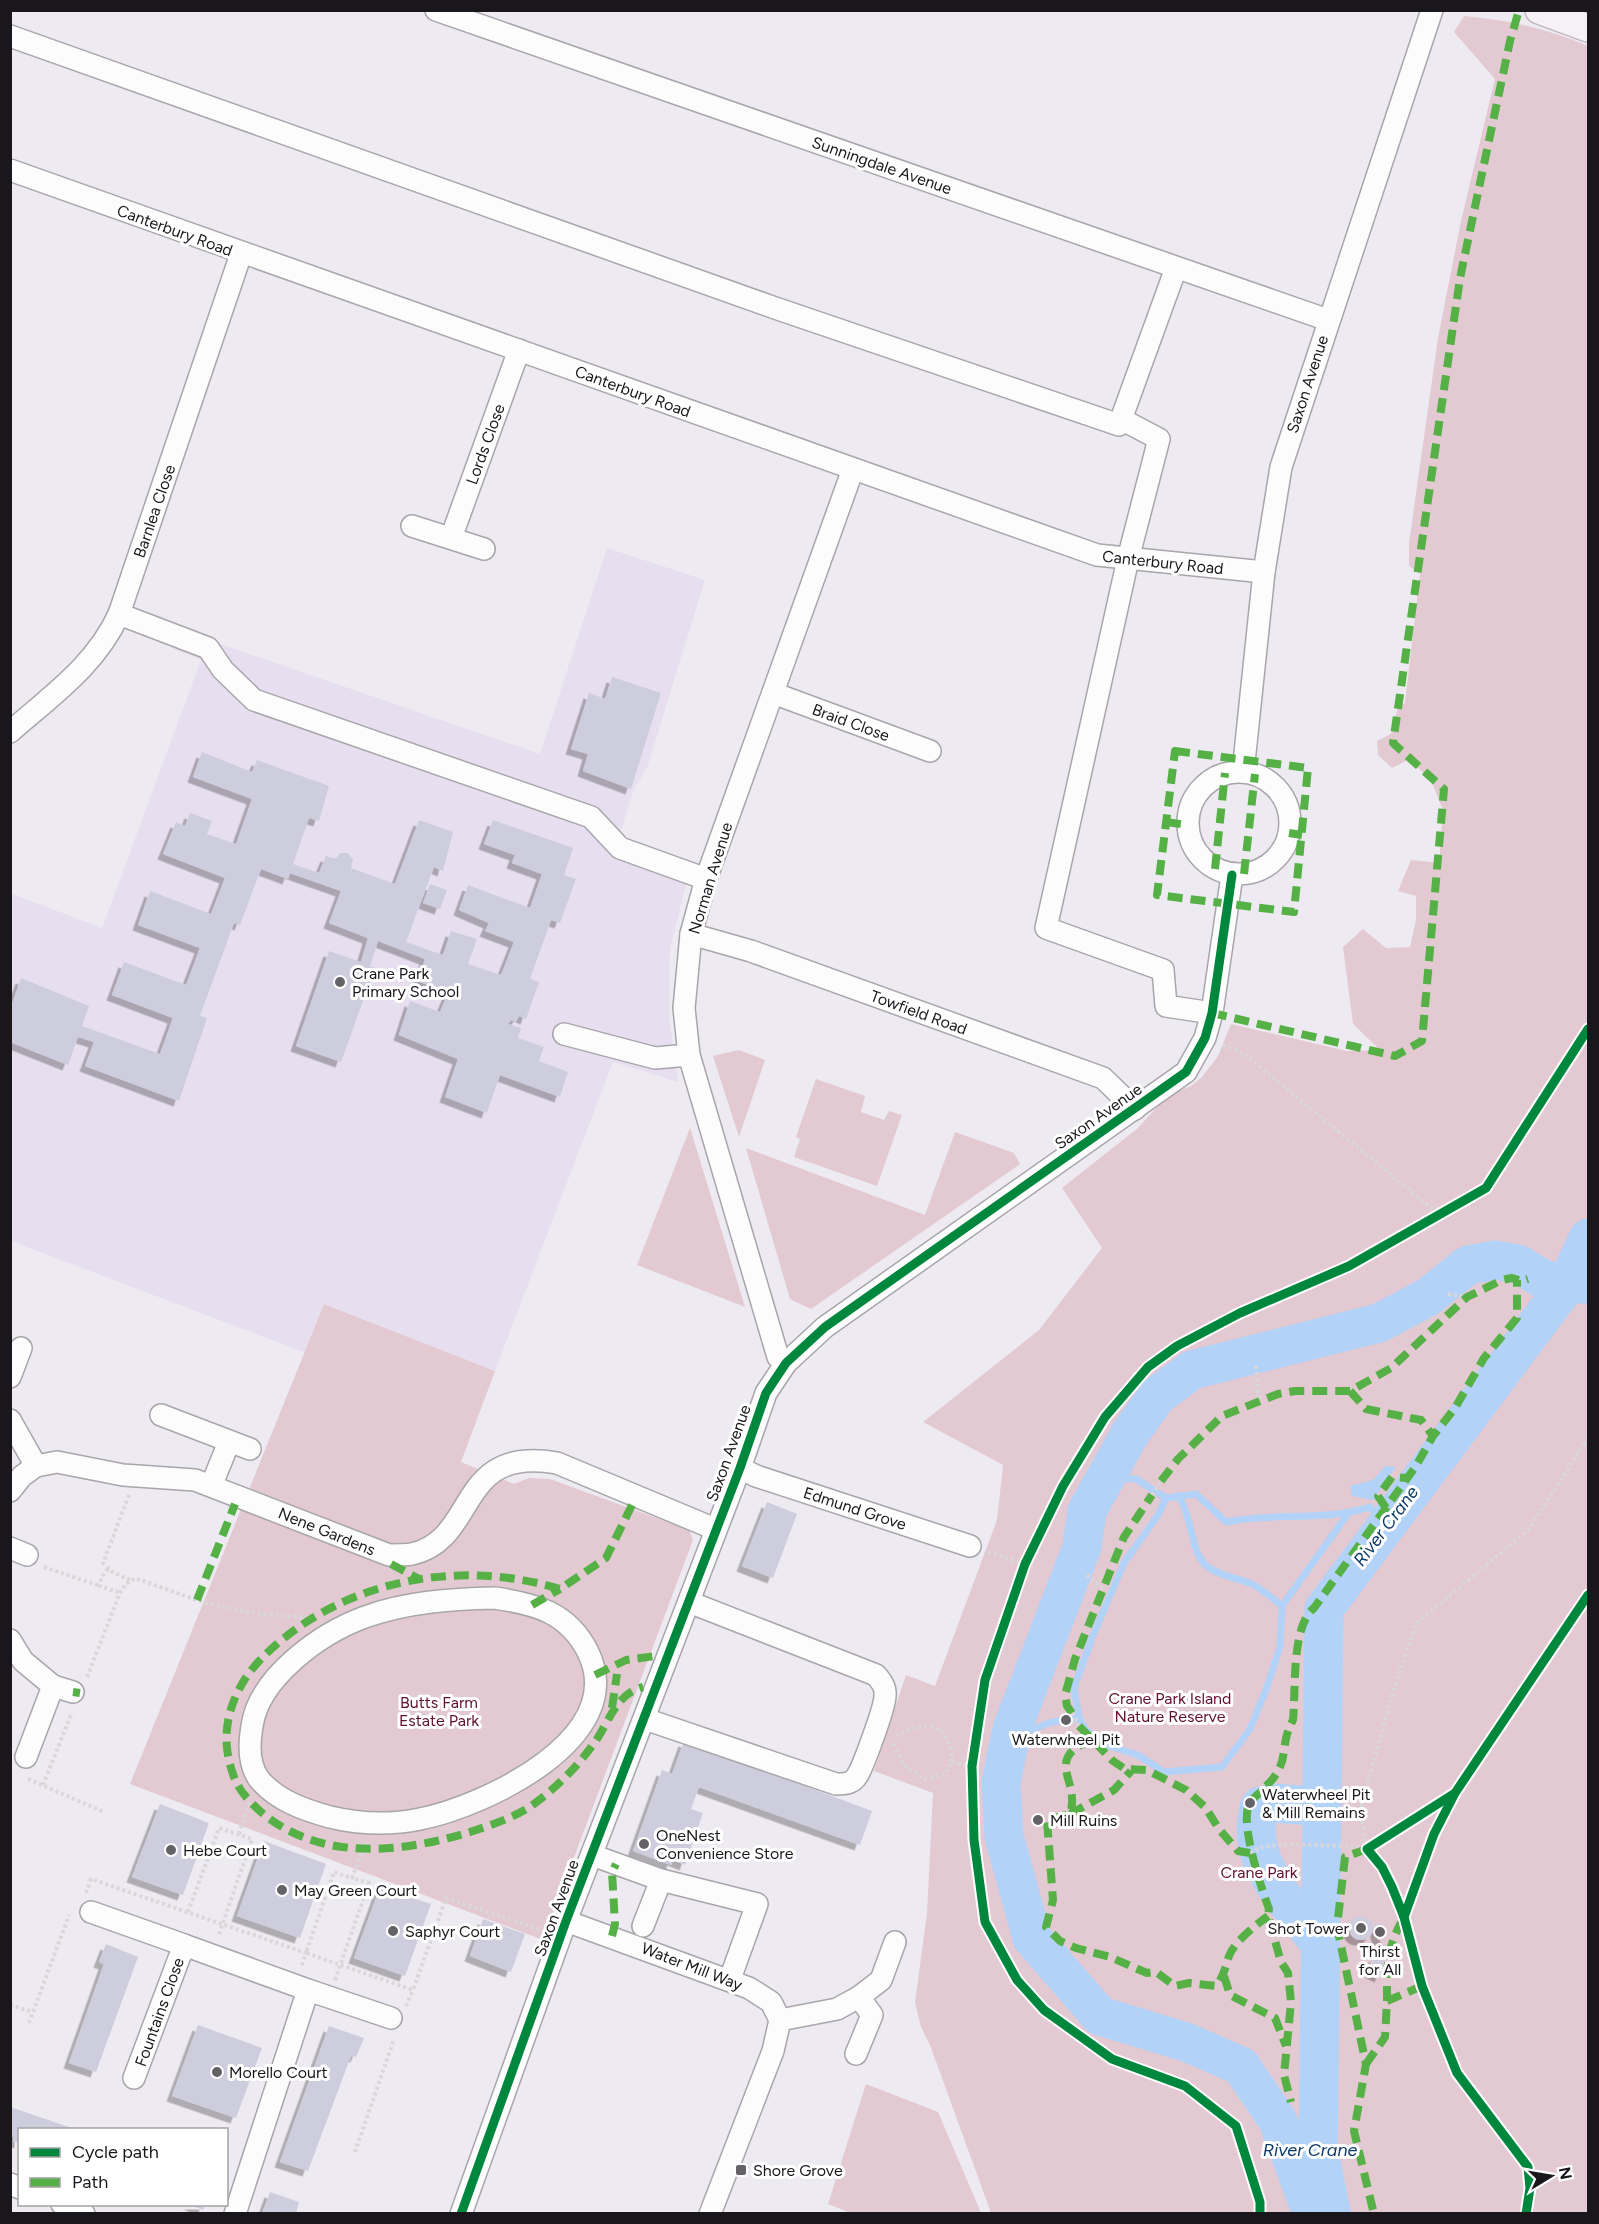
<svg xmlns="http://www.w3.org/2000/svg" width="1599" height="2224" font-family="Figtree,sans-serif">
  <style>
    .built { fill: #e7dfef }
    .green { fill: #e3c9d2 }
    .water { fill: #b3d2f7 }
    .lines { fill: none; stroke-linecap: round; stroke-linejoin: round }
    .stream { stroke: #b3d2f7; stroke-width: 7 }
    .river { stroke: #b3d2f7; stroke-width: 39 }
    .building { fill: #cecddd; filter: url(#shadow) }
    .minor-casing { stroke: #a8a5ab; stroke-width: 24 }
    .major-casing { stroke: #c0b6c0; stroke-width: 30 }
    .path { stroke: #d9d7d9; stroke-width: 4; stroke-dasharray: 3 3; stroke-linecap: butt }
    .minor { stroke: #fcfcfd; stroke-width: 21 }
    .major { stroke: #f6f1f5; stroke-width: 27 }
    .quiet { stroke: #55b145; stroke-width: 8; stroke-dasharray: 15 8; stroke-linecap: butt }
    .cycleway-casing { stroke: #fff; stroke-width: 13 }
    .cycleway { stroke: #00873e; stroke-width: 9 }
    .poi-dot { fill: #646167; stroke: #fff; stroke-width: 2 }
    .labels { text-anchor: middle; stroke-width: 6; stroke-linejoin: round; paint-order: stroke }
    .street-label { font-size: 16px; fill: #1a171c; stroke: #fff }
    .poi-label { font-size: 16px; fill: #1a171c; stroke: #fff; text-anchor: start }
    .park-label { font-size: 16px; fill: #610f2f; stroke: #fff }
    .water-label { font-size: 18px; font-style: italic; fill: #0d3b68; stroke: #fff }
  </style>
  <defs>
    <filter id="shadow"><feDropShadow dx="-5.5" dy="5.5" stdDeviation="0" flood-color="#0004"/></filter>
  </defs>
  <rect width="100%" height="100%" fill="#eeeaf2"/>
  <path class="built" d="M 607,548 L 705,580 L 647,768 L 634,789 L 619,837 L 691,864 L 670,949 L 669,1016 L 678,1082 L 613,1062 L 495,1371 L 325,1304 L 306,1353 L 11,1241 L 10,893 L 102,928 L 201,660 L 173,649 L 180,630 L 540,754 Z"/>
  <g class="green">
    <path d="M 1464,16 C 1508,20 1548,29 1588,46 L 1588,2213 L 991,2213 L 930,2045 L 921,2027 L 915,2002 L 927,1913 L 933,1793 L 874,1771 L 906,1675 L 935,1686 L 997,1520 L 1003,1465 L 923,1422 L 1039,1330 L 1102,1248 L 1062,1188 L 1138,1128 L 1167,1096 L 1191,1086 L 1202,1077 L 1218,1056 L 1231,1024 L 1347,1051 L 1380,1050 L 1353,1024 L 1343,947 L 1363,929 L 1386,948 L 1410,947 L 1416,920 L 1416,896 L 1398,891 L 1411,860 L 1439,863 L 1443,810 L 1430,778 L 1408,760 L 1392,768 L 1378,755 L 1377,741 L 1391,734 L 1398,707 L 1405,703 L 1420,574 L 1409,566 L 1409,543 L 1438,338 L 1461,221 L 1495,79 L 1454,32 Z"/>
    <path d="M 739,1050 L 765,1060 L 739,1137 L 713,1056 Z"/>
    <path d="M 816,1079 L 865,1096 L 861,1112 L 884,1120 L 889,1111 L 902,1115 L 877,1186 L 794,1157 L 800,1139 L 796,1137 Z"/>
    <path d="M 690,1128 L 745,1307 L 637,1265 Z"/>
    <path d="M 955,1132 L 1014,1153 L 1020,1164 L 811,1309 L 790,1299 L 746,1148 L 925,1215 Z"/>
    <path d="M 324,1304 L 495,1371 L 461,1462 L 514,1484 L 529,1478 L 550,1479 L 689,1530 L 693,1540 L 543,1940 L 130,1784 Z"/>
    <path d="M 866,2084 L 938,2112 L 981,2213 L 851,2213 L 828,2204 Z"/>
  </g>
  <g class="water">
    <path d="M 1385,1466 L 1396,1467 L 1373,1500 L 1352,1496 L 1350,1486 L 1373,1480 Z"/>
    <path d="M 1338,2114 L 1337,2142 L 1351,2213 L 1296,2213 L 1272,2124 Z"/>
  </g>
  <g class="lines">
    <g class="stream">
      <path d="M 1105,1478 L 1136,1479 L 1166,1498 L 1196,1494 L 1226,1522 C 1274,1512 1323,1522 1370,1507 L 1378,1516"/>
      <path d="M 1178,1496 C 1191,1513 1191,1547 1202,1561 C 1214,1576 1236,1577 1252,1584 C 1263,1590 1272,1598 1282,1606"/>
      <path d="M 1079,1718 L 1074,1688 L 1092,1638 L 1124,1563 L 1158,1515 L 1166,1498"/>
      <path d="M 1011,1737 L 1052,1722 L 1079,1718 L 1085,1729 L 1103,1744 L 1138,1755 L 1164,1772 L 1222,1767 L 1250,1729 L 1267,1687 L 1280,1647 L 1282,1606 L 1347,1515"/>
    </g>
    <g class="river">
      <path d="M 1320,1944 C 1290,1904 1242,1860 1260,1806 L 1274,1803 L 1322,1807"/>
      <path d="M 1318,2170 L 1324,1609 L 1567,1284 L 1588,1238"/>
      <path d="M 1312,2214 L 1278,2121 L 1241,2066 L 1186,2042 L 1100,2016 L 1032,1938 L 1004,1836 L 1001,1783 L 1012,1729 L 1082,1547 L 1087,1511 L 1131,1432 L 1158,1395 L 1192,1370 L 1379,1323 L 1428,1297 L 1468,1265 L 1495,1260 L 1518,1264 L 1543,1279 L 1567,1284 L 1588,1284"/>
    </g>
  </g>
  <g class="building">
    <path d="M 612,677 L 661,693 L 631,789 L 583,771 L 588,754 L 571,749 L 589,693 L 605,699 Z"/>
    <path d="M 202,752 L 252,772 L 257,760 L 329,786 L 319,821 L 309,818 L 293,864 L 319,873 L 326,856 L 336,859 L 340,853 L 348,853 L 353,860 L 351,868 L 395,884 L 419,820 L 453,832 L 443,871 L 434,867 L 406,942 L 443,955 L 451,931 L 477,939 L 468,964 L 501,975 L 514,942 L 485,931 L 489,923 L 459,910 L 468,885 L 530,908 L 542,874 L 512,863 L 515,855 L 484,844 L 493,820 L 573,848 L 564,875 L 576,879 L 560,923 L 551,920 L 530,979 L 539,982 L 526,1019 L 519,1016 L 516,1022 L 511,1020 L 508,1024 L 521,1028 L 518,1038 L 544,1047 L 539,1061 L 568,1072 L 560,1097 L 500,1075 L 487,1113 L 445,1097 L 458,1059 L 399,1035 L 410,1001 L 440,1012 L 448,993 L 418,981 L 425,959 L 378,941 L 370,966 L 375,968 L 341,1062 L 296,1046 L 329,951 L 361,962 L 368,938 L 329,923 L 341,891 L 290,873 L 288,879 L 261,869 L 240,925 L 234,923 L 200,1016 L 207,1018 L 179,1101 L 85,1066 L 94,1042 L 78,1037 L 68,1065 L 10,1042 L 10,1010 L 21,978 L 89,1006 L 82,1026 L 160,1054 L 173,1018 L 112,995 L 124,962 L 186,985 L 200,948 L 138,925 L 150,891 L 211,914 L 225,878 L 163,854 L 176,822 L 185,826 L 190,813 L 212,821 L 207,834 L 236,844 L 252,799 L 193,777 Z"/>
    <path d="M 430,884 L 447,890 L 440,909 L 423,903 Z"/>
    <path d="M 767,1502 L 797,1514 L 773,1578 L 742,1566 Z"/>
    <path d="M 684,1741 L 872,1811 L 860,1845 L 699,1787 L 691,1809 L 703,1813 L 685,1865 L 673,1860 L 671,1865 L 633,1851 L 662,1770 L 672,1774 Z"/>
    <path d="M 160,1804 L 209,1823 L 183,1895 L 132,1877 Z"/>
    <path d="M 264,1841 L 326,1864 L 300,1938 L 237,1916 Z"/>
    <path d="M 380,1887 L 431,1904 L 405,1976 L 354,1958 Z"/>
    <circle cx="1361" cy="1928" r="12"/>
    <path d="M 483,1919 L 525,1934 L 511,1972 L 470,1956 Z"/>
    <path d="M 1382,1923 L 1386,1938 L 1378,1940 L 1374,1925 Z"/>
    <path d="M 106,1944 L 138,1957 L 96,2072 L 69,2063 L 104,1964 L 99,1962 Z"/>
    <path d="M 1374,1957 L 1386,1962 L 1380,1977 L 1368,1971 Z"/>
    <path d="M 198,2025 L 262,2048 L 236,2118 L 172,2096 Z"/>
    <path d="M 329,2026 L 364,2038 L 356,2057 L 351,2056 L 308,2171 L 280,2162 Z"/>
    <path d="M 10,2107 L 75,2129 L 74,2130 L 20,2130 L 20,2143 L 13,2141 L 14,2137 L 10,2136 Z"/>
    <path d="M 270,2192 L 299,2202 L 296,2214 L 262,2214 Z"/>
    <path d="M 189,2204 L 205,2204 L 203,2210 Z"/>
  </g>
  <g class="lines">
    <defs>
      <g id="minor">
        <path d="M 436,10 L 1328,320"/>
        <path d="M 10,36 L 778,309 L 1119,425 L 1176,268"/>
        <path d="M 10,170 L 1097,555 L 1264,572"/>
        <path d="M 1121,419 L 1159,439 L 1128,559 L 1046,928 L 1163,970 L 1166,1006 L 1212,1013"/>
        <path d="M 412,526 L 484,549"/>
        <path d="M 451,538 L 519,350"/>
        <path d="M 119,614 L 208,648 L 223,670 L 254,700 L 591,817 L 620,848 L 706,879"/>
        <path d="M 773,693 L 930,751"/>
        <path d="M 10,732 C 51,696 96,665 119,614 L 241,254"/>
        <circle cx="1239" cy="823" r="51"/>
        <path d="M 1243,772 L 1264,572 L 1281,467 L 1432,10"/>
        <path d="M 691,934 L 751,951 L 1103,1078 L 1135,1109"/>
        <path d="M 564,1034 L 655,1058 L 689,1055"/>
        <path d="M 786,1363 L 778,1357 L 689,1055 L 684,1008 L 691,934 L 706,879 L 853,469"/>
        <path d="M 10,1377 L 21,1348"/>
        <path d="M 161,1415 L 250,1449"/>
        <path d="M 10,1420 L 36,1466"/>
        <path d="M 740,1468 L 756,1476 L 970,1546"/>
        <path d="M 212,1484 L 229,1442"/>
        <path d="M 10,1491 L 22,1476 L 36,1466 L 57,1462 L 123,1475 L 195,1480 L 389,1555 C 397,1555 405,1555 412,1554 C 479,1539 455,1445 557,1463 L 715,1529"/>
        <path d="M 10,1548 L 27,1555"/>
        <path d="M 495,1598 C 535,1604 568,1612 588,1652 C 630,1738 485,1806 420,1819 C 391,1825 359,1824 330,1817 C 304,1810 276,1800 259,1779 C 248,1764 249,1743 252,1726 C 259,1677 321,1633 365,1617 C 406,1602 451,1599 495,1598 Z"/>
        <path d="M 10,1640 L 23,1661 L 53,1686 L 26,1757"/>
        <path d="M 53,1686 L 73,1692"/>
        <path d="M 645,1719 L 836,1784 C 844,1784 852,1784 857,1776 C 863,1767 885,1707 885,1696 C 886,1687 881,1681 876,1675 L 689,1602"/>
        <path d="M 592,1855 L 661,1880 L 757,1904 L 730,1979"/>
        <path d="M 91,1912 L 184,1945"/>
        <path d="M 566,1921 L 749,1988 L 771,2002 L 780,2020 L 773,2051 L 710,2214"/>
        <path d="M 643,1926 L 661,1880"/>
        <path d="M 308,1990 L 391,2018"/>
        <path d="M 780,2020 L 837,2009 L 859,1997 L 881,1980 L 895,1942"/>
        <path d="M 856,2054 L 872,2015 L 859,1997"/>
        <path d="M 134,2078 L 184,1945 L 308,1990 L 235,2214"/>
        <path d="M 10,2184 L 20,2188"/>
        <path d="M 62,2204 L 84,2214"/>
        <path d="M 461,2214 L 566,1921 L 740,1468 L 766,1393 L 786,1363 L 825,1327 L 1186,1072 L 1205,1038 L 1212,1013 L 1232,875"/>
      </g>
      <path id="major" d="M 1539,10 L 1588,28"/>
    </defs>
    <use href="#minor" class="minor-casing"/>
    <use href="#major" class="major-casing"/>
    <g class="path">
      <path d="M 1223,1045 L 1244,1054 L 1440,1215"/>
      <path d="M 1448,1294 L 1467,1297"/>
      <path d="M 1256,1366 L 1259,1400"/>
      <path d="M 129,1495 L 103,1563 L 111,1571 L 130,1580"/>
      <path d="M 1152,1495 L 1161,1481"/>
      <path d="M 988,1552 L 1025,1564"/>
      <path d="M 44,1567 L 100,1586"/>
      <path d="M 108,1569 L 101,1578 L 100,1586 L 120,1593"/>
      <path d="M 1087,1575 L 1103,1588"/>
      <path d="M 87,1677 L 120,1593 L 125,1585 L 135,1578 L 205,1603 L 259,1614 L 315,1618"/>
      <path d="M 1072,1713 L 1079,1726"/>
      <path d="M 893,1744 L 903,1764 L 924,1779 L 945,1774 L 952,1762 C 949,1723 930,1719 897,1735"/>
      <path d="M 952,1762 L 972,1766"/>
      <path d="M 28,1779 L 104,1812"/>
      <path d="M 43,1785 L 72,1712"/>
      <path d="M 1262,1791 L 1266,1786"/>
      <path d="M 239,1834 L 250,1801"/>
      <path d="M 366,1842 L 352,1878 L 334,1872 L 306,1953 L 413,1990 L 446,1898 L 541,1930"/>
      <path d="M 1250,1853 C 1254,1851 1259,1848 1263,1847 C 1275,1843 1355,1845 1367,1849 L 1360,1811 L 1395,1685 L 1416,1624 L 1529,1529 L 1588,1438"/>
      <path d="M 86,1893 L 91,1879 L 306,1953 L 301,1968"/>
      <path d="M 188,1912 L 219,1828 L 252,1839 L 218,1937"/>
      <path d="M 335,1980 L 369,1883 L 352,1878"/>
      <path d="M 10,2005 L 33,2012"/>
      <path d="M 406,2006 L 413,1990"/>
      <path d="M 29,2023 L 69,1915"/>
      <path d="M 355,2152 L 394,2039"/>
    </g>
    <use href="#minor" class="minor"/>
    <use href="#major" class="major"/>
    <g class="quiet">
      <path d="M 1175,751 L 1308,768 L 1294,912 L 1157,895 Z"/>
      <path d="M 1166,822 L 1187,825"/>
      <path d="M 1289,833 L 1302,835"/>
      <path d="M 1215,869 L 1225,773"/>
      <path d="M 1244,874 L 1255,774"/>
      <path d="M 1212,1013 L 1395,1056 L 1422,1041 L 1444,789 L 1393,743 L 1460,278 L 1510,41 L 1519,10"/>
      <path d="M 1350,1391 L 1366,1409 L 1421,1420 L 1433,1436"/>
      <path d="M 1161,1481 L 1178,1459 L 1222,1416 L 1278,1394 L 1295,1391 L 1350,1391 L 1391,1368 L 1467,1297 L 1502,1280 L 1512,1278 L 1522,1281 L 1528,1279"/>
      <path d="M 632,1505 L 606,1558 L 560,1589 C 471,1562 372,1575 296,1629 C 277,1643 258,1659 245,1679 C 226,1709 221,1741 233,1774 C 238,1790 249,1801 261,1812 C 320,1862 401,1853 470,1832 C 491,1825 513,1818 531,1806 C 555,1789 575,1769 592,1746 C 608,1726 615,1693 643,1687"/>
      <path d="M 1386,1508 L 1378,1496 L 1392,1477 L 1406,1478"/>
      <path d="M 391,1564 L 419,1579"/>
      <path d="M 197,1600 L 235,1504"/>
      <path d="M 532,1605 L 560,1589"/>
      <path d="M 595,1675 L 626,1660 L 655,1656"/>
      <path d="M 73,1692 L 80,1693"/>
      <path d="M 612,1708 L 617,1674"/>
      <path d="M 1072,1713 L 1067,1706 L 1065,1695 L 1075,1659 L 1124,1537 L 1152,1495"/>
      <path d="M 1079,1726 L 1113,1761 L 1125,1769 L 1147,1770 L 1186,1790 L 1205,1807 L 1219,1829 L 1238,1851 L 1250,1853"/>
      <path d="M 1092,1739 C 1042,1761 1081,1779 1070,1814 L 1047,1820 L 1053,1900 L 1046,1927 L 1060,1941 L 1076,1948 L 1110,1957 L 1147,1973 L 1156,1972 L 1175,1986 L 1189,1983 L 1216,1986 C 1224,1976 1225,1968 1229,1956 C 1234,1942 1256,1925 1268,1916"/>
      <path d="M 1266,1786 C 1292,1762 1278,1746 1293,1720 C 1296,1691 1291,1626 1314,1608 L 1416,1466 L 1433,1436 L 1455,1408 L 1484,1358 L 1517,1318 L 1517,1280"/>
      <path d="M 1262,1791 C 1258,1794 1251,1800 1249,1804 C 1240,1825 1261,1887 1269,1909 L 1268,1916 L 1281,1962 L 1288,1973 L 1291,2002 L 1284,2075 L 1291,2102"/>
      <path d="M 1070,1814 L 1114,1790 L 1131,1771"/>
      <path d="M 1367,1849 L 1345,1857 L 1337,1927 L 1366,2064 L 1354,2131 L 1374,2214"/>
      <path d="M 612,1936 L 615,1924 L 612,1872 L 616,1864"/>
      <path d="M 1224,1976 L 1230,1995 L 1275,2018 L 1286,2046"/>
      <path d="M 1387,2001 C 1387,1965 1386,1949 1404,1917"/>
      <path d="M 1366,2064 L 1385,2037 L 1387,2001 L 1422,1986"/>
    </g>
    <defs>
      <g id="cycleway">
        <path d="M 1404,1917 L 1434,1834 L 1455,1793"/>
        <path d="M 461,2214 L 566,1921 L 740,1468 L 766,1393 L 786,1363 L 825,1327 L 1186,1072 L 1205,1038 L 1212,1013 L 1232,875"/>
        <path d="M 1260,2214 L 1260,2202 L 1236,2126 L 1185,2086 L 1112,2059 L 1044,2010 L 1017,1980 L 985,1922 L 974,1840 L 972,1766 L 985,1680 L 1025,1564 L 1063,1486 L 1105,1417 L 1148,1367 L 1177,1346 L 1240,1313 L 1349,1266 L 1486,1188 L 1588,1029"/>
        <path d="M 1526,2214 L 1530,2188 L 1528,2167 L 1457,2073 L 1422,1986 L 1404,1917 L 1392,1887 L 1382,1867 L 1367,1849 L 1455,1793 L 1588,1595"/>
      </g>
    </defs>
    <use href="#cycleway" class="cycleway-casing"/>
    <use href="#cycleway" class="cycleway"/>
  </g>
  <g class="poi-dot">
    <circle cx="340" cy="982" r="6"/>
    <circle cx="1066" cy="1720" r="6"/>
    <circle cx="1250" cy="1803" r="6"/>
    <circle cx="1038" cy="1820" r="6"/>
    <circle cx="644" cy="1844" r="6"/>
    <circle cx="171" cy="1850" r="6"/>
    <circle cx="282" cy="1890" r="6"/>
    <circle cx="1361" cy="1928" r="6"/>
    <circle cx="393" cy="1931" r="6"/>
    <circle cx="1380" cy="1932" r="6"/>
    <circle cx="217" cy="2072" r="6"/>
    <rect x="735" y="2164" width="12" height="12" rx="3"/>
  </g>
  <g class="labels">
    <g class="street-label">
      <text transform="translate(882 165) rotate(19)" y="6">Sunningdale Avenue</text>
      <text transform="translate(175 230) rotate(20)" y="6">Canterbury Road</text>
      <text transform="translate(1307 384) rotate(-72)" y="6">Saxon Avenue</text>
      <text transform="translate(633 391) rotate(20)" y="6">Canterbury Road</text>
      <text transform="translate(485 444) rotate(-70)" y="6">Lords Close</text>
      <text transform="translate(154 511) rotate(-71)" y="6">Barnlea Close</text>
      <text transform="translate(1163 562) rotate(6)" y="6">Canterbury Road</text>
      <text transform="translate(851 722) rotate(20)" y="6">Braid Close</text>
      <text transform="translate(710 878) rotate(-73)" y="6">Norman Avenue</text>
      <text transform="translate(919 1012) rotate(20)" y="6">Towfield Road</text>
      <text transform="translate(1098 1116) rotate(-35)" y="6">Saxon Avenue</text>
      <text transform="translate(728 1453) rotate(-70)" y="6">Saxon Avenue</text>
      <text transform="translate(855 1508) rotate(18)" y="6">Edmund Grove</text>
      <text transform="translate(327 1531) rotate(22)" y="6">Nene Gardens</text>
      <text transform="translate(556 1908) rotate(-70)" y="6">Saxon Avenue</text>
      <text transform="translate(692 1966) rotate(21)" y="6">Water Mill Way</text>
      <text transform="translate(159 2012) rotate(-70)" y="6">Fountains Close</text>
    </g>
    <g class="poi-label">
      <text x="352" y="979">Crane Park<tspan x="352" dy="18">Primary School</tspan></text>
      <text x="1066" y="1745" text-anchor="middle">Waterwheel Pit</text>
      <text x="1262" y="1800">Waterwheel Pit<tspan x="1262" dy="18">&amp; Mill Remains</tspan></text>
      <text x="1050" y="1826">Mill Ruins</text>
      <text x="656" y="1841">OneNest<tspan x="656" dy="18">Convenience Store</tspan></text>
      <text x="183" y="1856">Hebe Court</text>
      <text x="294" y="1896">May Green Court</text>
      <text x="1349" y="1934" text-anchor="end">Shot Tower</text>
      <text x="405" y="1937">Saphyr Court</text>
      <text x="1380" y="1957" text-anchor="middle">Thirst<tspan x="1380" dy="18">for All</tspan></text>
      <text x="229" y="2078">Morello Court</text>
      <text x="753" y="2176">Shore Grove</text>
    </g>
    <g class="park-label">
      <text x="1170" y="1704">Crane Park Island<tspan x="1170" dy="18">Nature Reserve</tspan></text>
      <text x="439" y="1708">Butts Farm<tspan x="439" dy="18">Estate Park</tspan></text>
      <text x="1259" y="1878">Crane Park</text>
    </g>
    <g class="water-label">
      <text transform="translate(1386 1526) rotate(-53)" y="6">River Crane</text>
      <text x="1310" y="2156">River Crane</text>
    </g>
  </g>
  <rect width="1599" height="2224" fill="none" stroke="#1a171c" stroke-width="24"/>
  <rect x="18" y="2128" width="210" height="78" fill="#ffffff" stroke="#a3a2a4" stroke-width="1.5"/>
  <rect x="30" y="2148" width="30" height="9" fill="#00873e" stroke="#a3a2a4" stroke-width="1.5"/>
  <text x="72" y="2158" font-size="18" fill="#1a171c">Cycle path</text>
  <rect x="30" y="2178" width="30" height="9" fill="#55b145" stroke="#a3a2a4" stroke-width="1.5"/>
  <text x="72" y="2188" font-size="18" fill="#1a171c">Path</text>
  <g transform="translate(1551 2176) rotate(79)" stroke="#ffffff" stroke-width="4.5" paint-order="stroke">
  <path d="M0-4.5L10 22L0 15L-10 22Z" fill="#1a171c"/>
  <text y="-9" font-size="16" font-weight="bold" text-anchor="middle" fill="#1a171c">N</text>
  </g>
</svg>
